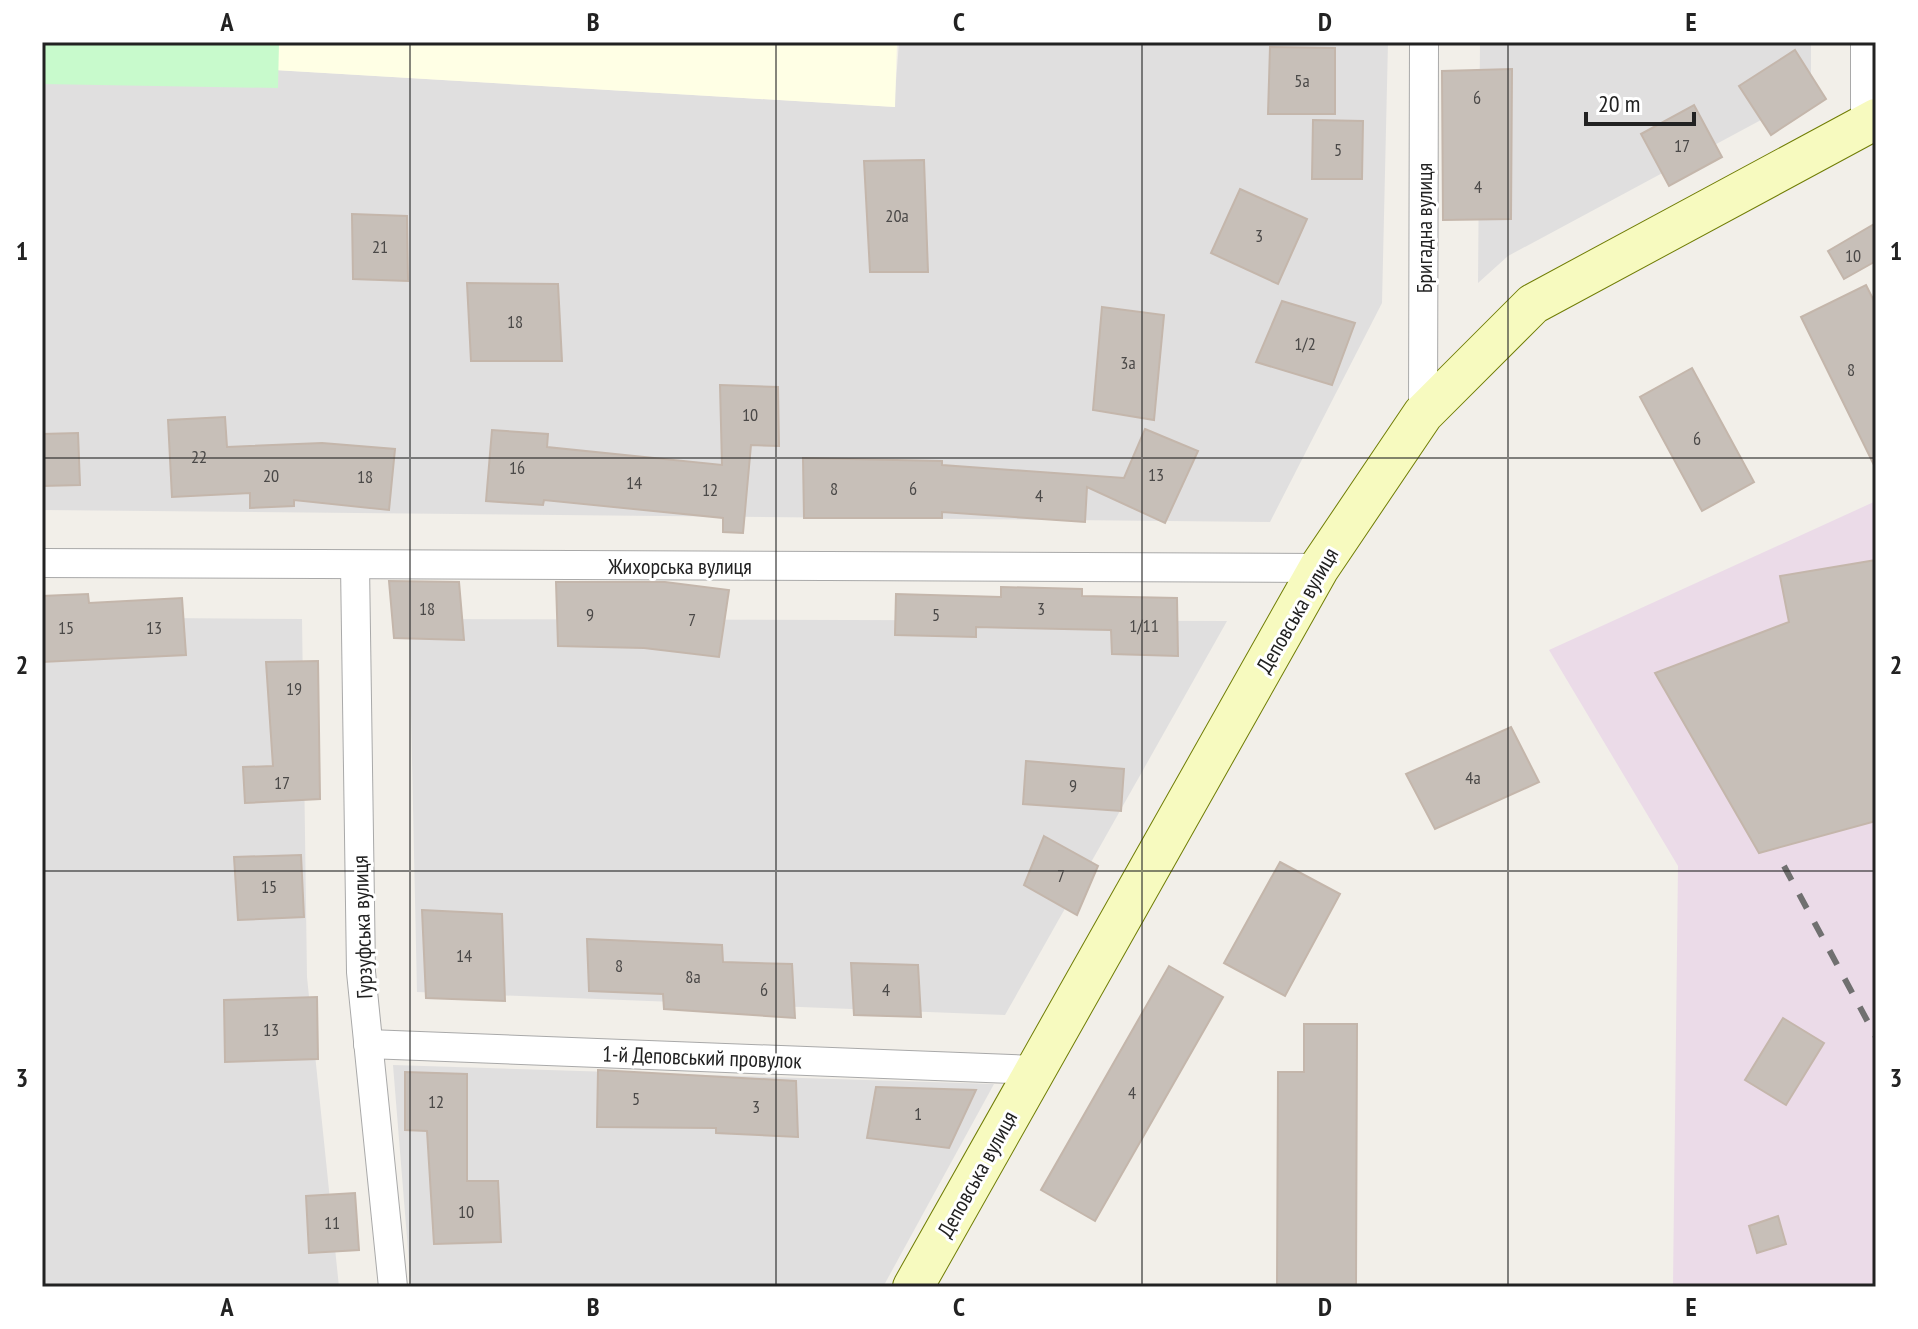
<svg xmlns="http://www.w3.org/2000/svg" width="1918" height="1329" font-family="'PT Sans Narrow',sans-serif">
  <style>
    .residential { fill: #e0dfdf }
    .industrial { fill: #ebdbe8 }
    .education { fill: #ffffe5 }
    .park { fill: #c8facc }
    .building { fill: #c7bfb8; stroke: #c4b6ab; stroke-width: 2 }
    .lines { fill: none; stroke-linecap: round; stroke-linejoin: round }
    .street-casing { stroke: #a9a9a9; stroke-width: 30 }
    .secondary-casing { stroke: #707d05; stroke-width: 42 }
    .street { stroke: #fff; stroke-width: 28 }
    .secondary { stroke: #f7fabf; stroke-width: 40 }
    .rail { stroke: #707070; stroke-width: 6; stroke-dasharray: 16 16; stroke-linecap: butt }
    .grid { fill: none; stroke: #222; stroke-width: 2; stroke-opacity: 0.55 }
    .labels { text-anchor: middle; stroke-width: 6; stroke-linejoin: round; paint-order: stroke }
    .number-label { font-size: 18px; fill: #4b4948 }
    .street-label { font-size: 22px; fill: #222; stroke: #fff }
    .neatline { fill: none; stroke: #222; stroke-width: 3 }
    .grid-label { font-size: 26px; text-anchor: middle; font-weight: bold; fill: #222 }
  </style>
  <rect width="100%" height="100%" fill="#f2efe9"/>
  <g class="residential">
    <path d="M 899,42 L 1388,42 L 1382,303 L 1270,522 L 42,510 L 42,56 L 894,107 Z"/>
    <path d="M 1480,42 L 1811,42 L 1811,93 L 1508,256 L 1478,283 Z"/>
    <path d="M 42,617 L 302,619 L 307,977 L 339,1287 L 42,1287 Z"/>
    <path d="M 409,619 L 1227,621 L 1005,1015 L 417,992 Z"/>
    <path d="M 393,1065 L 994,1084 L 883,1287 L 411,1287 Z"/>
  </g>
  <path class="industrial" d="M 1876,501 L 1876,1287 L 1670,1287 L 1673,1285 L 1678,866 L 1549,650 Z"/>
  <path class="education" d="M 275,42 L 897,42 L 895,107 L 274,70 Z"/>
  <path class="park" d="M 42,42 L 279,42 L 278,88 L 42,84 Z"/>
  <g class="building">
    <path d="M 1270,47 L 1335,48 L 1335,114 L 1268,114 Z"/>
    <path d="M 1795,50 L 1826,99 L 1771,135 L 1739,86 Z"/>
    <path d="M 1512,69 L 1511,219 L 1443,220 L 1442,71 Z"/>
    <path d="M 1694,105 L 1722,157 L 1669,186 L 1641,134 Z"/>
    <path d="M 1313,120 L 1363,121 L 1362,179 L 1312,179 Z"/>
    <path d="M 924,160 L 928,272 L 870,272 L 864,161 Z"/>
    <path d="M 1240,189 L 1307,219 L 1278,284 L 1211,253 Z"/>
    <path d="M 352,214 L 407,216 L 408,281 L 353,279 Z"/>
    <path d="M 1876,223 L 1876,261 L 1844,279 L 1828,251 Z"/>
    <path d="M 467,283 L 558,284 L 562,361 L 471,361 Z"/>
    <path d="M 1866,285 L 1876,305 L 1876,469 L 1801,317 Z"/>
    <path d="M 1282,301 L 1355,323 L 1332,385 L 1256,362 Z"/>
    <path d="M 1102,307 L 1164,315 L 1154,420 L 1093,410 Z"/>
    <path d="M 1692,368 L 1754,482 L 1702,511 L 1640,397 Z"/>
    <path d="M 720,385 L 778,387 L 779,446 L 751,445 L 743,533 L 723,532 L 723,518 L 544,500 L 543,505 L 486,501 L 492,430 L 548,434 L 547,447 L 722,465 Z"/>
    <path d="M 225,417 L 227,447 L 322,443 L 395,449 L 389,510 L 294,500 L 294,506 L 250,508 L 250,493 L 172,497 L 168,420 Z"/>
    <path d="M 1145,429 L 1198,451 L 1165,523 L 1087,487 L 1085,522 L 942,512 L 942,518 L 804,518 L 803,458 L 942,461 L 942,465 L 1124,478 Z"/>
    <path d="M 78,433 L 80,485 L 42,486 L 42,434 Z"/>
    <path d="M 1876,560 L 1876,821 L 1759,853 L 1655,673 L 1789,622 L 1780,576 Z"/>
    <path d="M 389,581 L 459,582 L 464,640 L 394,638 Z"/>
    <path d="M 556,582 L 665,582 L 729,590 L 719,657 L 644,648 L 558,646 Z"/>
    <path d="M 1001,587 L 1082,589 L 1082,596 L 1177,598 L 1178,656 L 1112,654 L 1111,630 L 976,627 L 976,637 L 895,635 L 896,594 L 1001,597 Z"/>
    <path d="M 88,594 L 89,603 L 182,598 L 186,655 L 42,662 L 42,596 Z"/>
    <path d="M 318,661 L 320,799 L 245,803 L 243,767 L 273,766 L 266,662 Z"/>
    <path d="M 1511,727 L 1539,782 L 1435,829 L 1406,774 Z"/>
    <path d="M 1026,761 L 1124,769 L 1121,811 L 1023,804 Z"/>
    <path d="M 1044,836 L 1098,866 L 1077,915 L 1024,885 Z"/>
    <path d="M 301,855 L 304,917 L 238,920 L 234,857 Z"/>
    <path d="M 1280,862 L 1340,894 L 1285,996 L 1224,963 Z"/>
    <path d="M 422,910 L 502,914 L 505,1001 L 426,998 Z"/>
    <path d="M 587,939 L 722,945 L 723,962 L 792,964 L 795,1018 L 664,1009 L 663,994 L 589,991 Z"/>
    <path d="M 851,963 L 918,965 L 921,1017 L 854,1015 Z"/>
    <path d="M 1169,966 L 1223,997 L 1095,1221 L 1041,1190 Z"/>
    <path d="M 317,997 L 318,1059 L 225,1062 L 224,1000 Z"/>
    <path d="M 1783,1018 L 1824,1043 L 1786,1105 L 1745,1080 Z"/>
    <path d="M 1304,1024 L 1357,1024 L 1356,1287 L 1277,1287 L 1278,1072 L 1304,1072 Z"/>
    <path d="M 598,1070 L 796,1081 L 798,1137 L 716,1133 L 716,1128 L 597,1127 Z"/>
    <path d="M 405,1072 L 467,1074 L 467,1181 L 498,1181 L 501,1242 L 434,1244 L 427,1131 L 405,1130 Z"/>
    <path d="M 876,1087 L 976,1090 L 949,1148 L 867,1138 Z"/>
    <path d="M 355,1193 L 359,1250 L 309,1253 L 306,1196 Z"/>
    <path d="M 1778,1216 L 1786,1244 L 1757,1253 L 1749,1226 Z"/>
  </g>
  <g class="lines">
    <defs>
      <g id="street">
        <path d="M 1865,125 L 1865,42"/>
        <path d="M 1423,414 L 1424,42"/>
        <path d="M 42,563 L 1319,568"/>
        <path d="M 355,565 L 361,972 L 393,1287"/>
        <path d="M 368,1044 L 1036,1070"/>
      </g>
      <path id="secondary" d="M 913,1287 L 1319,568 L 1423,414 L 1533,304 L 1876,119"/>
    </defs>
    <use href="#street" class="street-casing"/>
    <use href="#secondary" class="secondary-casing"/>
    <use href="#street" class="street"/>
    <use href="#secondary" class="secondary"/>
    <path class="rail" d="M 1784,866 L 1876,1037"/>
  </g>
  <path class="grid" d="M 410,42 L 410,1287M 776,42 L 776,1287M 1142,42 L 1142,1287M 1508,42 L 1508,1287M 42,458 L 1876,458M 42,871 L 1876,871"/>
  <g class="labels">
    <g class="number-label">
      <text x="1302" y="87">5а</text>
      <text x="1477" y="104">6</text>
      <text x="1682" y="152">17</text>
      <text x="1338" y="156">5</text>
      <text x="1478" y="193">4</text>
      <text x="897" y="222">20а</text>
      <text x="1259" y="242">3</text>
      <text x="380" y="253">21</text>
      <text x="1853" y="262">10</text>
      <text x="515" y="328">18</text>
      <text x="1305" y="350">1/2</text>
      <text x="1128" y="369">3а</text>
      <text x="1851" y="376">8</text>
      <text x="750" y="421">10</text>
      <text x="1697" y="445">6</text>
      <text x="199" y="463">22</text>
      <text x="517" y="474">16</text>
      <text x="1156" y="481">13</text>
      <text x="271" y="482">20</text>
      <text x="365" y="483">18</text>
      <text x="634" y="489">14</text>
      <text x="834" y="495">8</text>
      <text x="913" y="495">6</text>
      <text x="710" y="496">12</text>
      <text x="1039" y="502">4</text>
      <text x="427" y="615">18</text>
      <text x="1041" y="615">3</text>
      <text x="590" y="621">9</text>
      <text x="936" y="621">5</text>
      <text x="692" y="626">7</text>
      <text x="1144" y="632">1/11</text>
      <text x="66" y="634">15</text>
      <text x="154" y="634">13</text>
      <text x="294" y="695">19</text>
      <text x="1473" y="784">4а</text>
      <text x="282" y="789">17</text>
      <text x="1073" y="792">9</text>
      <text x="1061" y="882">7</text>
      <text x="269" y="893">15</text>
      <text x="464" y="962">14</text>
      <text x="619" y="972">8</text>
      <text x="693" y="983">8а</text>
      <text x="764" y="996">6</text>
      <text x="886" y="996">4</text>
      <text x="271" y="1036">13</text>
      <text x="1132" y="1099">4</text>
      <text x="636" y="1105">5</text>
      <text x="436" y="1108">12</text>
      <text x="756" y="1113">3</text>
      <text x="918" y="1120">1</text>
      <text x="466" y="1218">10</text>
      <text x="332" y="1229">11</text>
    </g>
    <g class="street-label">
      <text transform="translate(1424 228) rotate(-90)" y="8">Бригадна вулиця</text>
      <text x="680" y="574">Жихорська вулиця</text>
      <text transform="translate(1297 610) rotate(-60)" y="8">Деповська вулиця</text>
      <text transform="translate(362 927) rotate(-92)" y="8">Гурзуфська вулиця</text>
      <text transform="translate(702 1057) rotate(2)" y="8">1-й Деповський провулок</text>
      <text transform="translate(977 1174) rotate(-61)" y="8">Деповська вулиця</text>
    </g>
  </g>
  <rect width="1918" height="1329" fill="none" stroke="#ffffff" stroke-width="88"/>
  <path d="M1586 112v12h108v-12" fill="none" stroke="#222222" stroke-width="4"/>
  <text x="1598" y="112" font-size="24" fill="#222222" stroke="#ffffff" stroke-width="6" paint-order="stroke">20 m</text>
  <rect x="44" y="44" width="1830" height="1241" class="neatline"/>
  <g class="grid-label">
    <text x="227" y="31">A</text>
    <text x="593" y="31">B</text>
    <text x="959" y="31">C</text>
    <text x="1325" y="31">D</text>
    <text x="1691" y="31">E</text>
    <text x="22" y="260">1</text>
    <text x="1896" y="260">1</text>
    <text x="22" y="674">2</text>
    <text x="1896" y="674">2</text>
    <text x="22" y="1087">3</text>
    <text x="1896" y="1087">3</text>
    <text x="227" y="1316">A</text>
    <text x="593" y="1316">B</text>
    <text x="959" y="1316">C</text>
    <text x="1325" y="1316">D</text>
    <text x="1691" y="1316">E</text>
  </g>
</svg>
